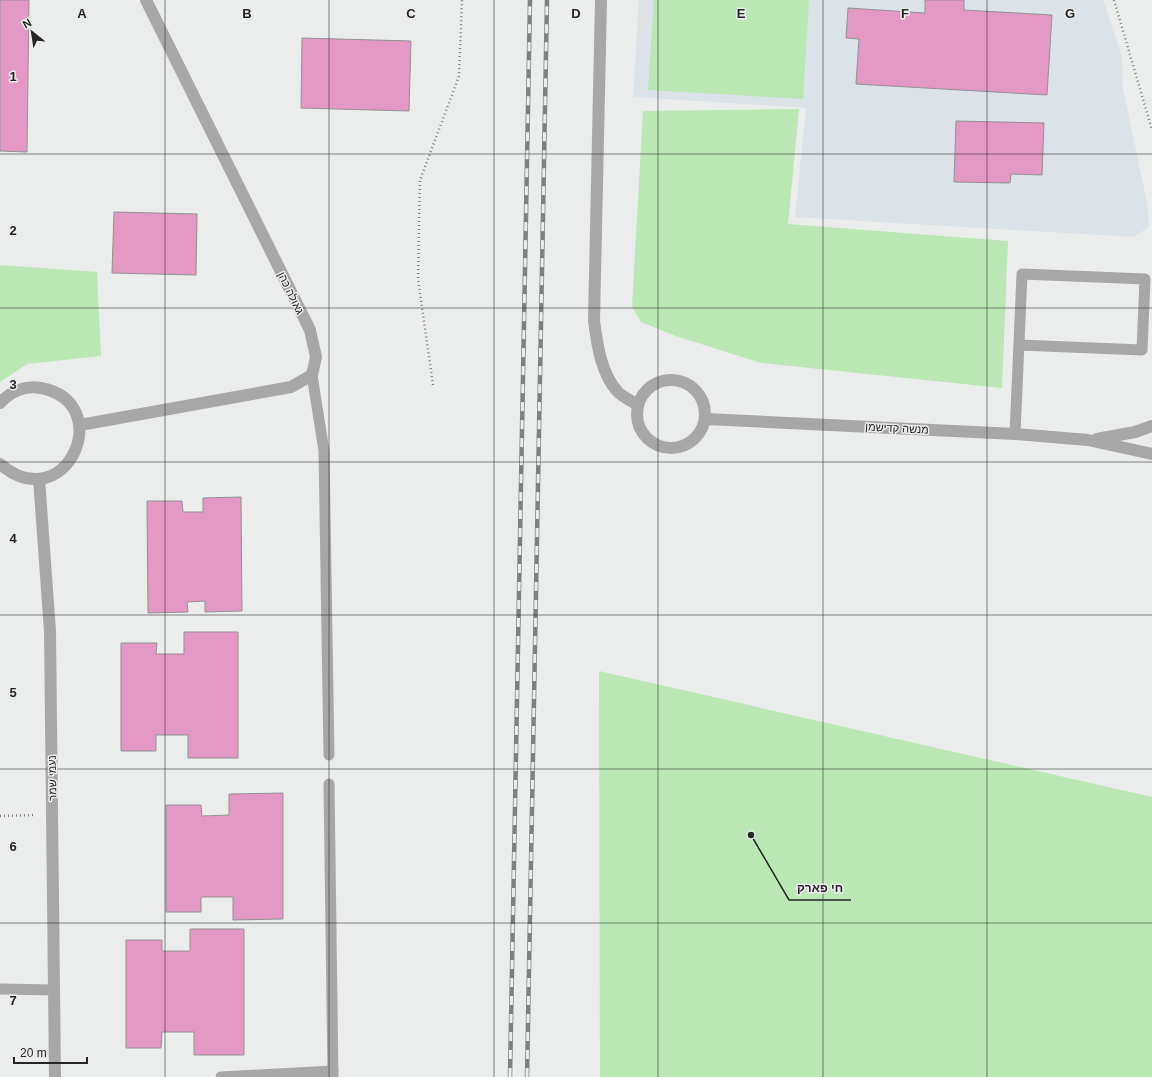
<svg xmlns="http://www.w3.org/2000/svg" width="1152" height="1077" font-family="Helvetica,Heebo,sans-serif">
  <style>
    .built { fill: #dbe2e8 }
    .green { fill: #bae7b4 }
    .building { fill: #e498c4; stroke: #929191 }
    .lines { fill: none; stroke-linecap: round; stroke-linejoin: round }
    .path { stroke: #818182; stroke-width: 2.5; stroke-dasharray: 1 3; stroke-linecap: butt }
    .service { stroke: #a8a7a7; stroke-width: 11 }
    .minor { stroke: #a8a7a7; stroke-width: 12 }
    .tertiary { stroke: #a8a7a7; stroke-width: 12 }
    .rail-casing { stroke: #7f8080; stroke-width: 4.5 }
    .rail { stroke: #ebecec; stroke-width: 3; stroke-dasharray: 9; stroke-linecap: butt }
    .grid { fill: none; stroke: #252526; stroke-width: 1; stroke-opacity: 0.55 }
    .labels { text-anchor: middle; stroke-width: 3; stroke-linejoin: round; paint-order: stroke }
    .street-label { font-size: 11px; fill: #252526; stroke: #ebecec }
    .grid-label { font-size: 13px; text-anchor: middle; font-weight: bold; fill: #252526; stroke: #ebecec; stroke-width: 3; stroke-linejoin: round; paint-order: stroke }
    .leader { fill: none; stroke: #252526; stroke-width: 1.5 }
    .callout-dot { fill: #252526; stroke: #ebecec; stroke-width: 1.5 }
    .callout-label { font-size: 12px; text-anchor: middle; font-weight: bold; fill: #252526; stroke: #ebecec; stroke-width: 3; stroke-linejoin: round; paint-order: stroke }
  </style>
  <rect width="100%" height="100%" fill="#ebecec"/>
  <path class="built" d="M 639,0 L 1103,0 L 1122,57 L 1123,89 L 1148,208 L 1149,227 L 1133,237 L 795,217 L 806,108 L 633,97 Z"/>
  <g class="green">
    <path d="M 654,0 L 809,0 L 803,99 L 648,90 Z"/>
    <path d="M 799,109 L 788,224 L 1008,241 L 1002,388 L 761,363 L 676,336 L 641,322 L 632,307 L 643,111 Z"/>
    <path d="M 0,265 L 97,272 L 101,356 L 27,364 L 0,382 Z"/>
    <path d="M 599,671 L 1152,797 L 1152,1077 L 600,1077 Z"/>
  </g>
  <g class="building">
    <path d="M 0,0 L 29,0 L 27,152 L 0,151 Z"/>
    <path d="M 925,0 L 964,0 L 964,10 L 1052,15 L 1047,95 L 856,84 L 859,39 L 846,38 L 848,8 L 925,13 Z"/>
    <path d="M 302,38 L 411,41 L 409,111 L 301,108 Z"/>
    <path d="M 956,121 L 1044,123 L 1042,175 L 1011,174 L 1010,183 L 954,182 Z"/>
    <path d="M 114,212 L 197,214 L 196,275 L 112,273 Z"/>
    <path d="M 241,497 L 242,611 L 205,612 L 205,601 L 187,602 L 188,612 L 148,613 L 147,501 L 182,501 L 183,512 L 203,512 L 203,498 Z"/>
    <path d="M 184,632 L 238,632 L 238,758 L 188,758 L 188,735 L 156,735 L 156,751 L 121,751 L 121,643 L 157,643 L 156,654 L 184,654 Z"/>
    <path d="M 283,793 L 283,919 L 233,920 L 233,897 L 201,897 L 201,912 L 166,912 L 166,805 L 201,805 L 202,816 L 229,815 L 229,794 Z"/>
    <path d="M 190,929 L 244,929 L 244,1055 L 194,1055 L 194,1032 L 162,1032 L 161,1048 L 126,1048 L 126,940 L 162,940 L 162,951 L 190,951 Z"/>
  </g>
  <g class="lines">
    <g class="path">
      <path d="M 1114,0 L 1152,130"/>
      <path d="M 433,385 L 418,279 L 420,180 L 459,76 L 462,0"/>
      <path d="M 0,816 L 33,815"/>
    </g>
    <g class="service">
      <path d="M 312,375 L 324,451 L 329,755"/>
      <path d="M 1015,434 L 1022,274 L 1145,279 L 1142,350 L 1019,345"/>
      <path d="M 329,784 L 333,1077"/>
      <path d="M 0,989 L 54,990"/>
      <path d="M 221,1077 L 333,1071"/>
    </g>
    <g class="minor">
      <path d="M 601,0 L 594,321 C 597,344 601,373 617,391 C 622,397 632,401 638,405"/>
      <circle cx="671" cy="414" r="34"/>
      <path d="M 706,419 L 1015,434 L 1088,440 L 1152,454"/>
      <path d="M 80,425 L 291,387 L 312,375 L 316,357 L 310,330 L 146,0"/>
      <path d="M 1097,439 L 1135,432 L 1152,426"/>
    </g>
    <g class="tertiary">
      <path d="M 0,403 C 11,391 26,385 41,388 C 118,403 66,520 0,464"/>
      <path d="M 39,479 L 50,631 L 55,1077"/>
    </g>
    <defs>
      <g id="rail">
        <path d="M 510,1077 L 530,0"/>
        <path d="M 527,1077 L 547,0"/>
      </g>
    </defs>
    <use href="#rail" class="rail-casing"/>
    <use href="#rail" class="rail"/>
  </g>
  <path class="grid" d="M 165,0 L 165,1077M 329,0 L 329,1077M 494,0 L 494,1077M 658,0 L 658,1077M 823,0 L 823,1077M 987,0 L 987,1077M 0,154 L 1152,154M 0,308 L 1152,308M 0,462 L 1152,462M 0,615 L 1152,615M 0,769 L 1152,769M 0,923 L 1152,923"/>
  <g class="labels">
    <g class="street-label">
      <text transform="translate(291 293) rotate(64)" y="4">גאולה כהן</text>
      <text transform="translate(897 428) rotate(3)" y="4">מנשה קדישמן</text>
      <text transform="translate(52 778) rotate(-91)" y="4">נעמי שמר</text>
    </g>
  </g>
  <g class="grid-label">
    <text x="82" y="18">A</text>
    <text x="247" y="18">B</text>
    <text x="411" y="18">C</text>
    <text x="576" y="18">D</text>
    <text x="741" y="18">E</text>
    <text x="905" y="18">F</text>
    <text x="1070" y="18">G</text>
    <text x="13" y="81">1</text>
    <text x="13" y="235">2</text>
    <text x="13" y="389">3</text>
    <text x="13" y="543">4</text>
    <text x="13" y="697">5</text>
    <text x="13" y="851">6</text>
    <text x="13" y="1005">7</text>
  </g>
  <path class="leader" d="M751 835L789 900H851"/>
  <circle class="callout-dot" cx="751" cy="835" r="4"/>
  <g class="callout-label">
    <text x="820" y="892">חי פארק</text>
  </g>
  <g transform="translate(32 32) rotate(330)" stroke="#ebecec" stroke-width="3" paint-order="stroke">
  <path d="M0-3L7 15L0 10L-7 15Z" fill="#252526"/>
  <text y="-6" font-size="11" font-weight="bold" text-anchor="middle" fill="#252526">N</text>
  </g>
  <path d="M14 1057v6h73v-6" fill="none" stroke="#252526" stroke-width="2"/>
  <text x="20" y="1057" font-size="12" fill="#252526" stroke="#ebecec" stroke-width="3" paint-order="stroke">20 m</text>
</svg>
